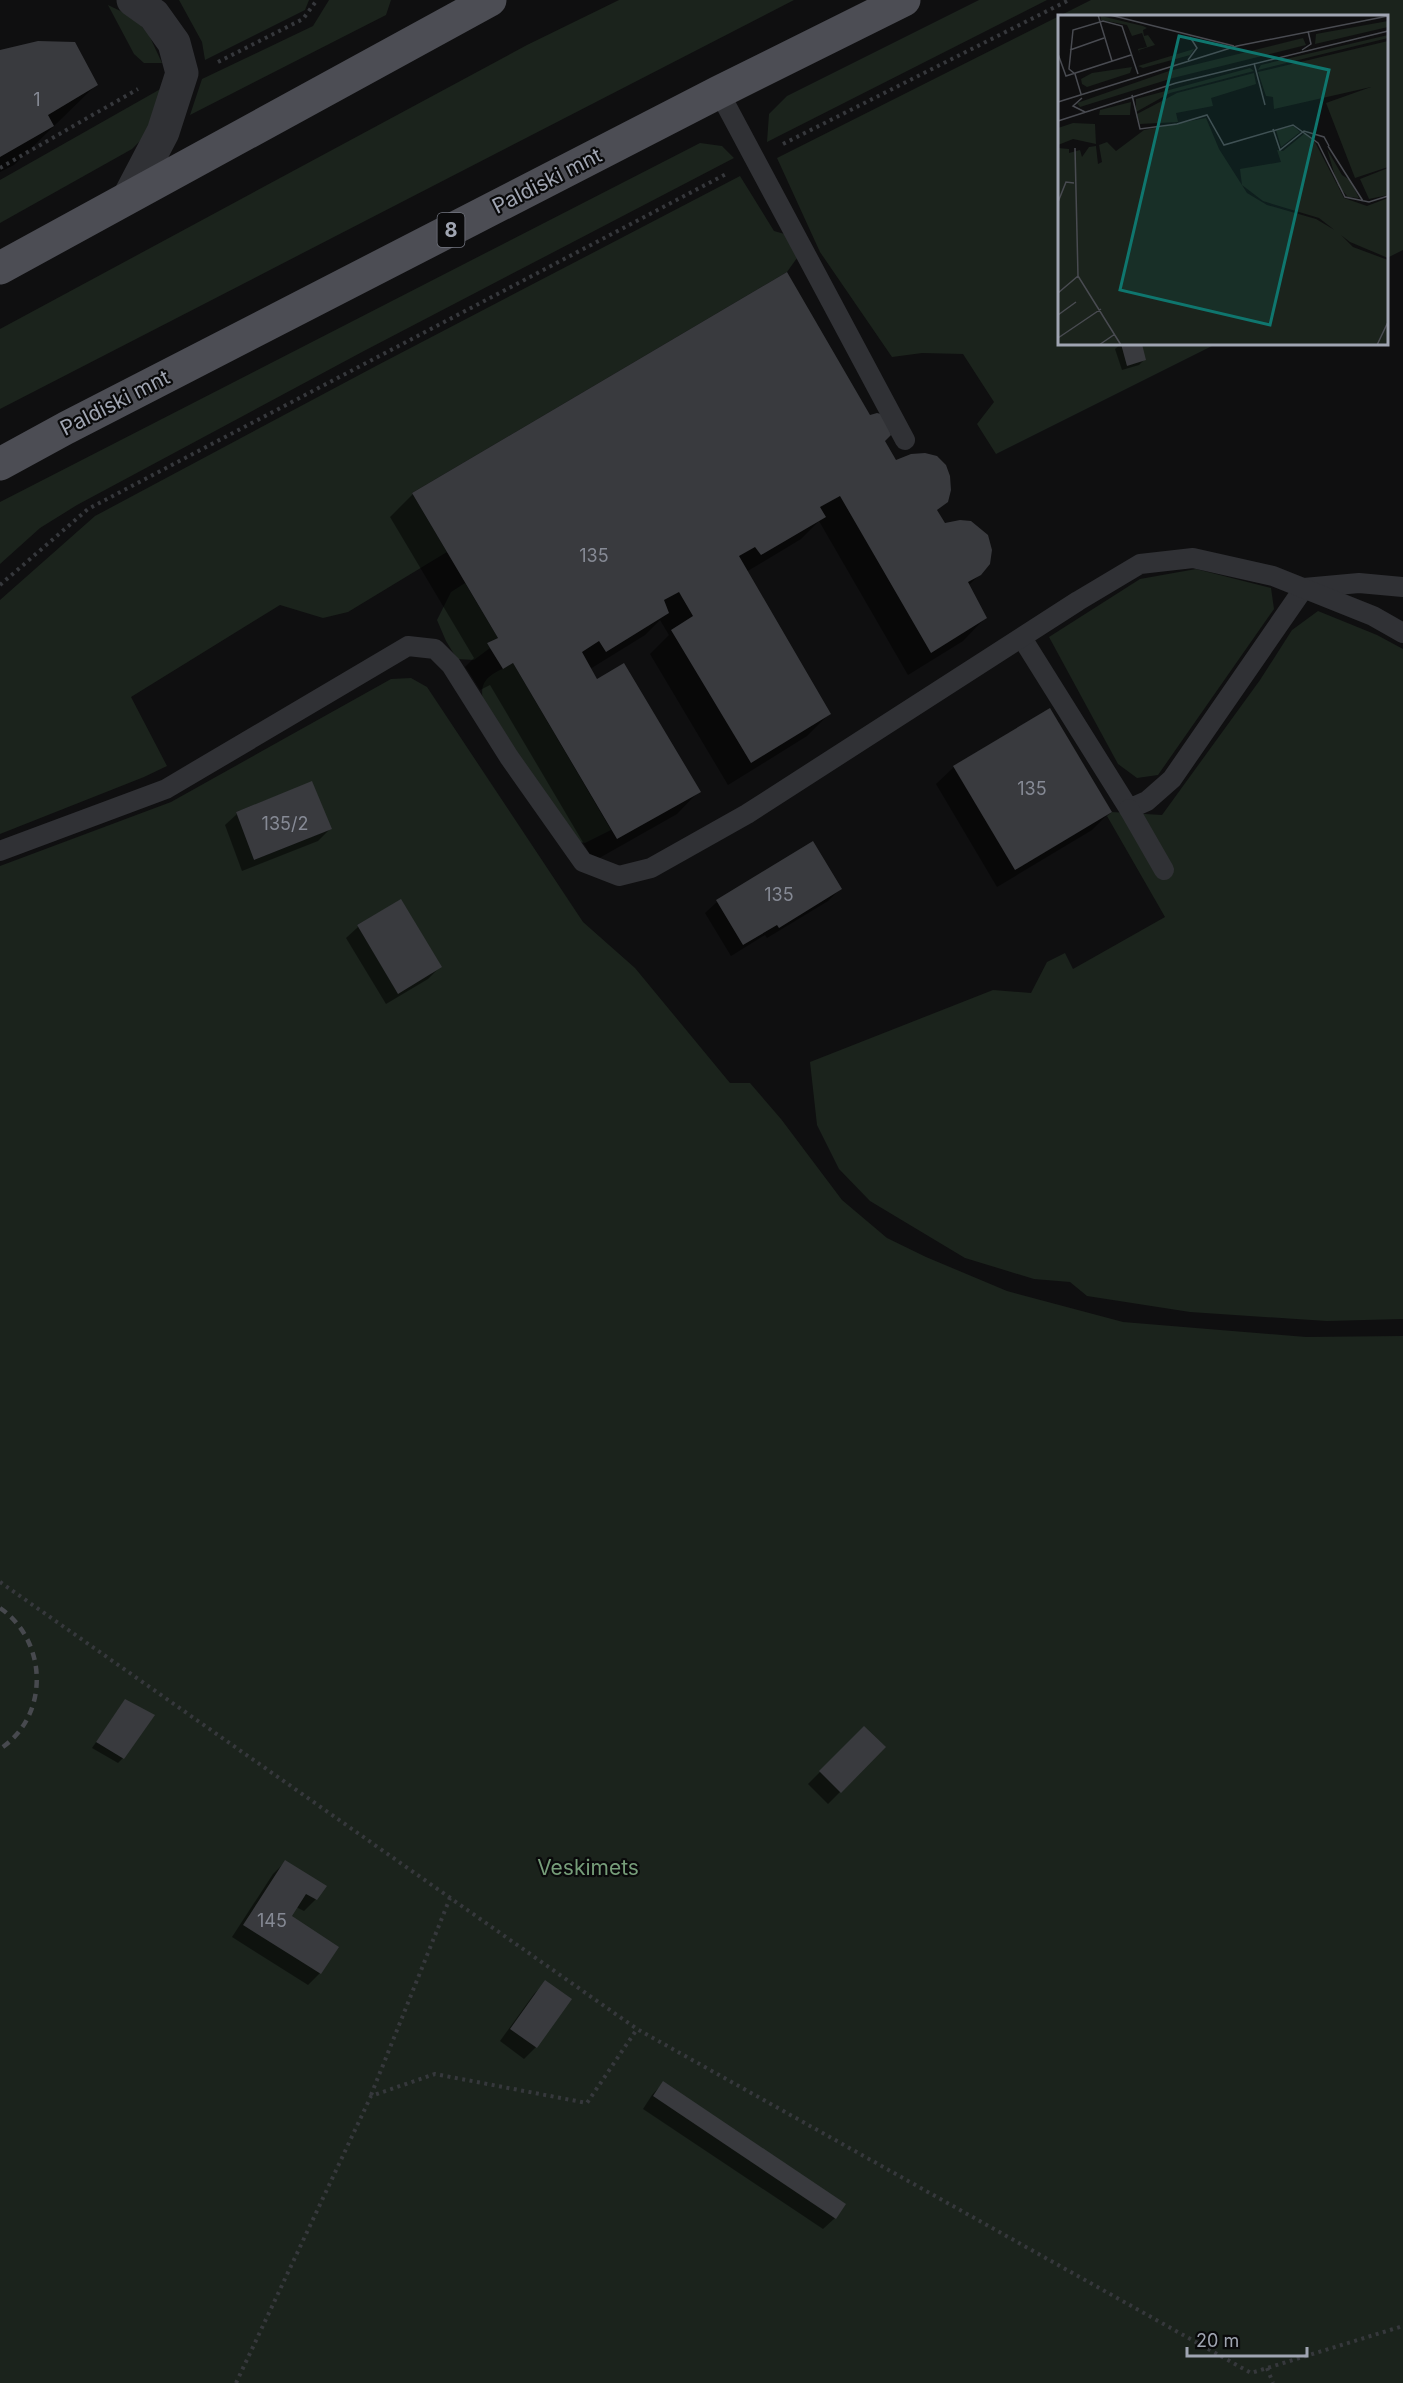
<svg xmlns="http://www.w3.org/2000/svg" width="1403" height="2383" font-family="Inter,sans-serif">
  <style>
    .green { fill: #1b231c; fill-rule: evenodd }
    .shadow { fill: #0007 }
    .building { fill: #393a3e }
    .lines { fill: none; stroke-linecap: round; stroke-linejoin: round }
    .path { stroke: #36383c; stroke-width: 4; stroke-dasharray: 3 4.5; stroke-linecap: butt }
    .service { stroke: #303135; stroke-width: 20 }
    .tertiary { stroke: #303135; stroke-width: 33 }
    .primary { stroke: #4c4d54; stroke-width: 33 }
    .rail { stroke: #47494e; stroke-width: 4.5; stroke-dasharray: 8 6; stroke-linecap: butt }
    .labels { text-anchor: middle; stroke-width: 4.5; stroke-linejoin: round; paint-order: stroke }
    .number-label { font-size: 18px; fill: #868a95 }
    .shield { fill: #0a0a0b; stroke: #737680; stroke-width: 1.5 }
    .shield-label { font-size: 20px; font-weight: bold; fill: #a0a5b2 }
    .street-label { font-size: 21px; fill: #a0a5b2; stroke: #0a0a0b }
    .park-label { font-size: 21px; fill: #769d79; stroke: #0a0a0b }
    .inset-road { fill: none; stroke: #494b51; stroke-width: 1.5 }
    .view { fill: #0f766e; fill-opacity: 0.15; stroke: #0f766e; stroke-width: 3 }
    .inset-edge { fill: none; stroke: #a0a5b2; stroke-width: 3 }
  </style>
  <rect width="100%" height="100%" fill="#0f0f10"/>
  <g class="green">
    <path d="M 179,0 L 309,0 L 305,10 L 205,60 L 202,42 Z"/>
    <path d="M 329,0 L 391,0 L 386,15 L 190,115 L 202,79 L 313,26 Z"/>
    <path d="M 619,0 L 794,0 L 0,409 L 0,329 L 527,45 Z"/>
    <path d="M 979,0 L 1047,0 L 767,142 L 769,114 L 787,96 Z"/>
    <path d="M 1091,0 L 1403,0 L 1403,250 L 1387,258 L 1386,16 L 1060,16 L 1060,344 L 1216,344 L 996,454 L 977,424 L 994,402 L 963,354 L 922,353 L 892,357 L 820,252 L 777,158 Z"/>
    <path d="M 108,5 L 135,18 L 149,35 L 162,63 L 144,63 L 134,54 Z"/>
    <path d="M 164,87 L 145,136 L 132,149 L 0,223 L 0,180 Z"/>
    <path d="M 700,143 L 722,146 L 734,158 L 362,352 L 77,505 L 40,528 L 0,564 L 0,502 Z"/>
    <path d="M 740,176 L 774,231 L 788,235 L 797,258 L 787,272 L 412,493 L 447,552 L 348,612 L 323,618 L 280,605 L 131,697 L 167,766 L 144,777 L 0,834 L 0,600 L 95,516 L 376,366 Z"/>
    <path d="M 1196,569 L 1271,588 L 1274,609 L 1158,775 L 1137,778 L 1118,764 L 1049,637 L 1140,579 Z"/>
    <path d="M 465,583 L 498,638 L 487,643 L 490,648 L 474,660 L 457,659 L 446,641 L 437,620 L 451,592 Z"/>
    <path d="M 1318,611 L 1377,635 L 1403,649 L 1403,1319 L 1327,1321 L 1190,1312 L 1087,1296 L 1070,1282 L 1034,1279 L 965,1258 L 870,1201 L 839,1169 L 817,1125 L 810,1062 L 993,990 L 1031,993 L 1047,962 L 1065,953 L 1073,969 L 1165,917 L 1107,816 L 1112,812 L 1162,815 L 1260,680 L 1292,630 Z"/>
    <path d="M 513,663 L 611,830 L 585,843 L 570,840 L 484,707 C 477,677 490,676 513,663 Z"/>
    <path d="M 411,678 L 427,687 L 583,922 L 635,968 L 730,1083 L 750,1083 L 781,1119 L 842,1200 L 887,1238 L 926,1257 L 1007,1291 L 1123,1322 L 1306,1337 L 1403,1336 L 1403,2383 L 0,2383 L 0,866 L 171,802 L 391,679 ZM 312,782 L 331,829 L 254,860 L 236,812 ZM 401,900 L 398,993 L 357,925 Z"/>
  </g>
  <g class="shadow">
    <path d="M 0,51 L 96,85 L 14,165 L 0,172 Z"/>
    <path d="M 1121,344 L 1140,344 L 1145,359 L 1139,365 L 1122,370 L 1115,349 Z"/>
    <path d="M 883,441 L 896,462 L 947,501 L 936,511 L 980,574 L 968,586 L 985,618 L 963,641 L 908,675 L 819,521 L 801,539 L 746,572 L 829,714 L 807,736 L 728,785 L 650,654 L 669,635 L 660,620 L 645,635 L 590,669 L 596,681 L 699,791 L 677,814 L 594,861 L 490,685 L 480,690 L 468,671 L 465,667 L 474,658 L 390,517 L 413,494 Z"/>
    <path d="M 1049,710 L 1110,812 L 1092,830 L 997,887 L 936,784 L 954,767 Z"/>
    <path d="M 312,783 L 330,829 L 318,841 L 242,871 L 225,825 L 237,814 Z"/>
    <path d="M 812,844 L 840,889 L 828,901 L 767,938 L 765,935 L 731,956 L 705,913 L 717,902 Z"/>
    <path d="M 400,901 L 440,967 L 428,979 L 386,1004 L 346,938 L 358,927 Z"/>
    <path d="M 125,1701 L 123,1758 L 118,1763 L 92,1748 Z"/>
    <path d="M 864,1728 L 884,1748 L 828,1804 L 808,1784 Z"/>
    <path d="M 285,1862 L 316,1899 L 304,1911 L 296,1907 L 290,1917 L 337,1947 L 320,1973 L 308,1985 L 232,1937 L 273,1874 Z"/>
    <path d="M 546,1982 L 570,1999 L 536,2047 L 524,2059 L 500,2041 L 534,1994 Z"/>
    <path d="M 663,2083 L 835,2218 L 823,2229 L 643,2109 L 652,2095 Z"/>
  </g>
  <g class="building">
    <path d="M 38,41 L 75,42 L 98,85 L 48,115 L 54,126 L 0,157 L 0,50 Z"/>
    <path d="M 787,272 L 870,415 L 877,413 L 885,415 L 891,435 L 885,441 L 896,460 L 911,454 L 925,453 L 937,456 L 946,465 L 950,476 L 951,490 L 948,502 L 937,510 L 945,523 L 960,520 L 971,521 L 988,535 L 992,550 L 990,564 L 981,575 L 968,582 L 987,618 L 931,653 L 840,496 L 820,507 L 826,517 L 761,555 L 755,547 L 739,556 L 831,714 L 751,763 L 671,630 L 693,616 L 679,592 L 664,600 L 669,613 L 606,652 L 599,641 L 582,652 L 597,679 L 624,663 L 701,792 L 617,839 L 513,663 L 503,669 L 490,648 L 487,643 L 498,638 L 412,493 Z"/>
    <path d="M 1121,344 L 1142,344 L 1146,360 L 1127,366 Z"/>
    <path d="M 1050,708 L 1112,812 L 1015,870 L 953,766 Z"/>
    <path d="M 312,781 L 332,829 L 254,860 L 236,812 Z"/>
    <path d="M 813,841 L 842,889 L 779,928 L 777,925 L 743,945 L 716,900 Z"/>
    <path d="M 401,899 L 442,967 L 398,994 L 357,925 Z"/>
    <path d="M 125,1699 L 155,1715 L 124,1759 L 96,1742 Z"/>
    <path d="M 864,1726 L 886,1747 L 841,1793 L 819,1771 Z"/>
    <path d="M 285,1860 L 327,1886 L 317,1900 L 306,1894 L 292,1916 L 339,1947 L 321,1974 L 243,1925 Z"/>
    <path d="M 545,1980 L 572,1999 L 537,2048 L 510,2029 Z"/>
    <path d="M 663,2081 L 846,2204 L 836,2219 L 653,2096 Z"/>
  </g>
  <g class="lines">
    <g class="path">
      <path d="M 218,62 L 303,19 L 317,0"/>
      <path d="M 783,144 L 1069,0"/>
      <path d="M 0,168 L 138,89"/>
      <path d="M 0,585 L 88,509 L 728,173"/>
      <path d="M 0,1582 L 637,2029 L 1251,2373 L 1403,2326"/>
      <path d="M 371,2095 L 450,1898"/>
      <path d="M 1267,2368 L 1273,2383"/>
      <path d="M 236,2383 L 371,2096 L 435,2074 L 587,2103 L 637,2029"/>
    </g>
    <g class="service">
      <path d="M 719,92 L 905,440"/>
      <path d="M 1022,638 L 1129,809 L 1147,801 L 1172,779 L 1304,588 L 1359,583 L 1403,587"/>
      <path d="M 1129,809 L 1164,870"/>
      <path d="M 0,851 L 166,789 L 408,646 L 435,649 L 451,665 L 509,757 L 583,862 L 619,876 L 651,868 L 747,814 L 1078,601 L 1140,564 L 1193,558 L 1273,576 L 1373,616 L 1403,633"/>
    </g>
    <path class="tertiary" d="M 130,195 L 163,132 L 182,73 L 174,43 L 154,15 L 133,0"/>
    <g class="primary">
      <path d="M 0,268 L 490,0"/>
      <path d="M 0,464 L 66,428 L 719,92 L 904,0"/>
    </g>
    <path class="rail" d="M 0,1608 C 48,1641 50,1716 0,1749"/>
  </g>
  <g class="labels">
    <g class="number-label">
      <text x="37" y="106">1</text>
      <text x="594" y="562">135</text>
      <text x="1032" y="795">135</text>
      <text x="285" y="830">135/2</text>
      <text x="779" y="901">135</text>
      <text x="272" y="1927">145</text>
    </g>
    <rect class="shield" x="437.5" y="213" width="27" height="34" rx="4.5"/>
    <g class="shield-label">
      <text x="451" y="237">8</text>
    </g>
    <g class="street-label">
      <text transform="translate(547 181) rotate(-27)" y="7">Paldiski mnt</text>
      <text transform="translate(115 403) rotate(-27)" y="7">Paldiski mnt</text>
    </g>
    <g class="park-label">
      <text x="588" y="1875">Veskimets</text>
    </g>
  </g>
  <g transform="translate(1058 15)">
    <rect width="330" height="330" fill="#0f0f10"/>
    <path d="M 43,1 L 85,11 L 89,13 L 85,15 L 86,21 L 90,20 L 97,30 L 81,35 L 82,39 L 80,34 L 89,32 L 84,18 L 74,21 L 69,10 L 43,5 ZM 330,6 L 330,12 L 257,29 L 258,19 ZM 330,20 L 330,23 L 200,55 L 203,50 ZM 245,23 L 248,30 L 115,63 L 22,92 L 19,88 L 111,56 ZM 330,26 L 330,152 L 297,163 L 268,88 L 313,72 L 216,94 L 215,82 L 208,81 L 200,57 ZM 136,34 L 132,40 L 85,53 L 80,51 ZM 74,52 L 72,58 L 29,72 L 24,69 L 23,64 L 34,58 ZM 192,53 L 196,56 L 112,78 L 78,97 L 78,84 ZM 196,58 L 198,69 L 153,83 L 155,91 L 118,98 L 120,107 L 82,109 L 79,99 L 119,78 ZM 73,87 L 72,100 L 41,100 L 42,95 ZM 148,103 L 161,134 L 189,178 L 209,190 L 258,204 L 280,217 L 295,232 L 330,245 L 330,330 L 0,330 L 0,133 L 11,134 L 11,138 L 22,135 L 24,142 L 31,132 L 38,131 L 40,149 L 44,147 L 41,130 L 49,127 L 58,136 L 86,115 ZM 15,108 L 37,109 L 38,129 L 15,124 L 0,130 L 0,113 ZM 235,111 L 242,117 L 223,132 L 218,115 ZM 247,118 L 257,127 L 286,183 L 309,191 L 330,183 L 330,243 L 292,227 L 261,203 L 205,186 L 184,170 L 182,154 L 223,147 L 219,135 L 225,136 ZM 269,134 L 284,160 L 292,165 L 301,183 L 290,182 L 280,171 ZM 330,153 L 330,180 L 311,184 L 302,164 Z" fill="#1b231c"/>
    <path class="inset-road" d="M 40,0 L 54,46M 52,0 L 176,31M 12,35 L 46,23M 244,35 L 253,29 L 250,16M 0,39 L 8,61 L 73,40M 130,45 L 139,33 L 132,22M 196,48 L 207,90M 23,79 L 17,59 L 11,54 L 15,15 L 45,6 L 64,11 L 80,59M 74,80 L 82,114 L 119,109 L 149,100 L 166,130 L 235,110 L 260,128 L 287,182 L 311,187 L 330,181M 24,83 L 15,91 L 27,97M 0,87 L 179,31 L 330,1M 0,106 L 118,68 L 330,16M 215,114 L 222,135 L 246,116 L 266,122 L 271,131M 270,131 L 305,186M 17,133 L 20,261 L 63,330M 0,187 L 8,167 L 16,168M 0,278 L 20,261M 0,300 L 18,287M 0,323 L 43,294M 41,330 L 57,319M 319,330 L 330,307"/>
    <path class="view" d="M 121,21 L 271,55 L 212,310 L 62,275 Z"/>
    <rect width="330" height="330" class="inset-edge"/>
  </g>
  <path d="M1187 2347v9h120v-9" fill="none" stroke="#a0a5b2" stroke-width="3"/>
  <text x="1196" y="2347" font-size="18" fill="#a0a5b2" stroke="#0a0a0b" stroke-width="4.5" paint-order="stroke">20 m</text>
</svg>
